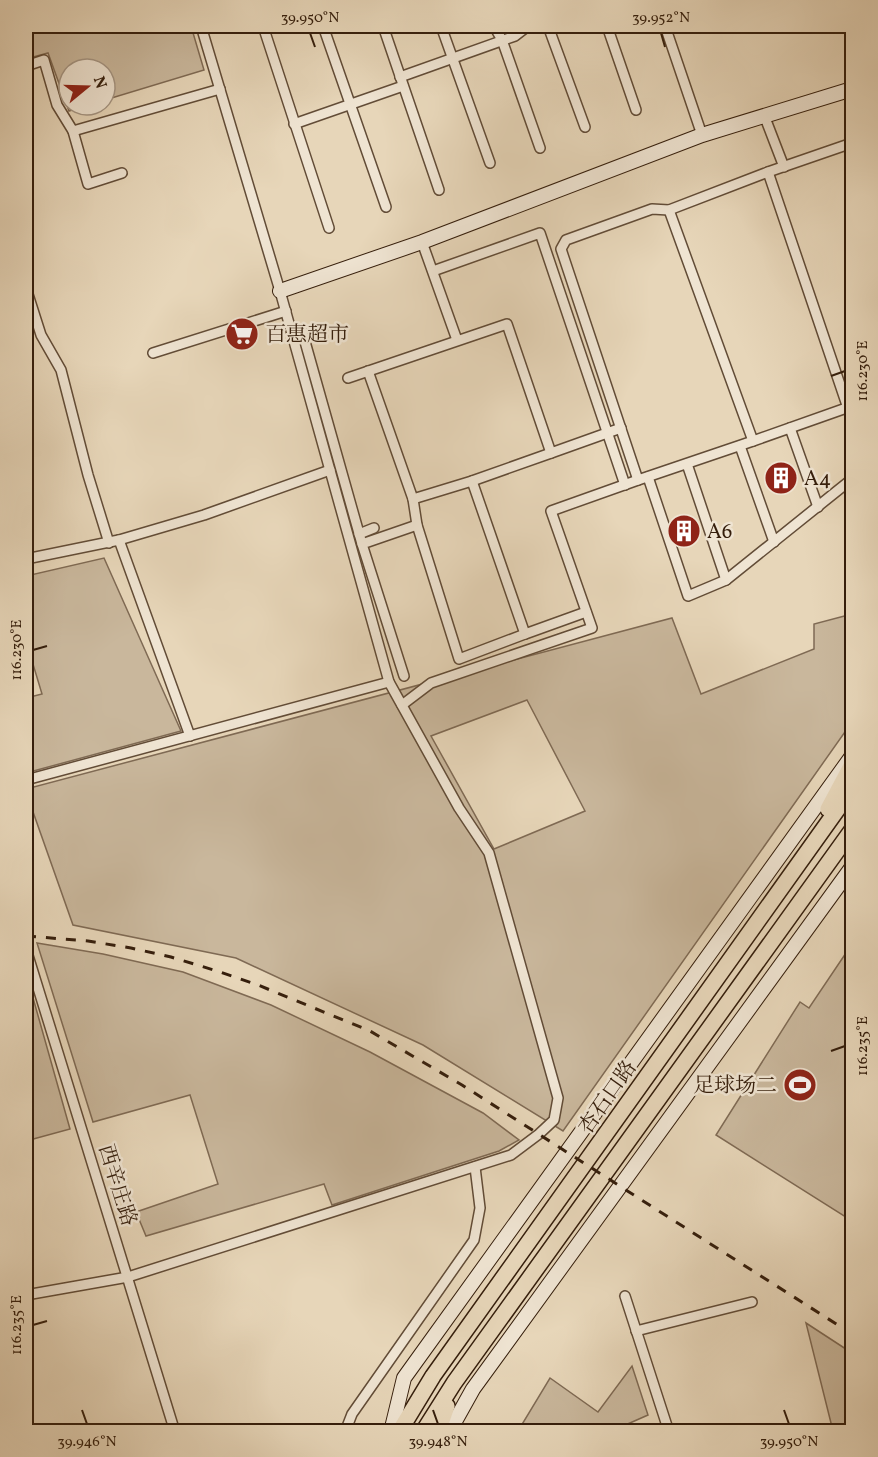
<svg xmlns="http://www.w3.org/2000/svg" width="878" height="1457" font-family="Vollkorn,'Noto Serif SC',serif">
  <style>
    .green { fill: #c9b79c; stroke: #7f6a54; stroke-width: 1.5; fill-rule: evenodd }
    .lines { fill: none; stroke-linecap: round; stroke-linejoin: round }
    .street-casing { stroke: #624c37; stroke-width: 12 }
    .secondary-casing { stroke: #351e0c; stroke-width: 16 }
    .primary-casing { stroke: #351e0c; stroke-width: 18 }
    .street { stroke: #efe4d2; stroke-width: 9 }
    .secondary { stroke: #efe4d2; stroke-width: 14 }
    .primary { stroke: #e7d6b9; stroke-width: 15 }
    .rail { stroke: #351e0c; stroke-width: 3; stroke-dasharray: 10 10; stroke-linecap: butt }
    .ticks { fill: none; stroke: #351e0c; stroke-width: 2 }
    .labels { text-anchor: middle; stroke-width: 5; stroke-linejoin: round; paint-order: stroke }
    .poi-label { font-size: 21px; fill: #351e0c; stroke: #efe4d2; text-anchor: start }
    .street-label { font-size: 21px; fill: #351e0c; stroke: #efe4d2 }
    .neatline { fill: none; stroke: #351e0c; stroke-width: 2 }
    .ticks-label { font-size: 15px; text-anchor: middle; fill: #351e0c }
  </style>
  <rect width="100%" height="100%" fill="#e7d6b9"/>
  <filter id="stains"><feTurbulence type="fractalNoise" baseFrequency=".00333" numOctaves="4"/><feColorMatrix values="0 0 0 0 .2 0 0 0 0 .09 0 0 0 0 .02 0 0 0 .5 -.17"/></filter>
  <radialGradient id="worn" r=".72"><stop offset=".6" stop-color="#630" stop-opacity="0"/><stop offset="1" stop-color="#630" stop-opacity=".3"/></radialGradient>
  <g class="green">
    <path d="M 26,26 L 191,26 L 204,70 L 105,100 L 105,69 L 69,69 L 69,105 L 88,105 L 69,111 L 48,53 L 26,59 Z"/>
    <path d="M 104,558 L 181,731 L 26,773 L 26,698 L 42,694 L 26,641 L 26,576 Z"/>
    <path d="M 852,614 L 852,722 L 563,1131 L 423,1045 L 236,958 L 73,925 L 26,792 L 26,789 L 672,618 L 701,694 L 814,649 L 814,624 ZM 527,700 L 585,811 L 494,849 L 431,736 Z"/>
    <path d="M 37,943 L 103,954 L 183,972 L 271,1005 L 370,1052 L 483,1113 L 519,1140 L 499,1151 L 332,1205 L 324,1184 L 146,1236 L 136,1212 L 218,1184 L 190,1095 L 93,1122 Z"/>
    <path d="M 852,944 L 852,1221 L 716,1135 L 800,1002 L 809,1008 Z"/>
    <path d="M 26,973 L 70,1129 L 26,1141 Z"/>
    <path d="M 806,1323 L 852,1353 L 852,1431 L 833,1431 Z"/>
    <path d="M 632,1366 L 648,1415 L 614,1430 L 614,1431 L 518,1431 L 550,1378 L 598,1412 Z"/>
  </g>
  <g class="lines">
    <defs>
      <g id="street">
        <path d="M 263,26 L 329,228"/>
        <path d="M 323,26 L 386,207"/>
        <path d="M 383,26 L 439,190"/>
        <path d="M 441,26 L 490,163"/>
        <path d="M 494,26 L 502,40 L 540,148"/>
        <path d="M 548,26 L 585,127"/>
        <path d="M 607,26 L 636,110"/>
        <path d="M 665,26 L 702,135"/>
        <path d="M 26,66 L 44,60 L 57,105 L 73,131 L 88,184 L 122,173"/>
        <path d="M 400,77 L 515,36 L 528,26"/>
        <path d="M 764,115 L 784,167"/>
        <path d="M 294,124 L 403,86"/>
        <path d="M 73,131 L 220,89"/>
        <path d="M 768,172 L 852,420"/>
        <path d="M 422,242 L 457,340"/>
        <path d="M 433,271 L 540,233 L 625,485"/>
        <path d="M 26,288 L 41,335 L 61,370 L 88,475 L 109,543"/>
        <path d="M 302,331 L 362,544"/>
        <path d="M 153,353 L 286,311"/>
        <path d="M 368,371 L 413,499 L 472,481 L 551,453"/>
        <path d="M 348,378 L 507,324 L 551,453 L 621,428"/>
        <path d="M 790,428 L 818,507"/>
        <path d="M 753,441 L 852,406"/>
        <path d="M 740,446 L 774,542"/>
        <path d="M 687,464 L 726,580 L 852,479"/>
        <path d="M 648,477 L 688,596 L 726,580"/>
        <path d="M 638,480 L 561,249 L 566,240 L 652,209 L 669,210 L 768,172 L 852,143"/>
        <path d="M 472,481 L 525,634 L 586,612"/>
        <path d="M 413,499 L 417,525 L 459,659 L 525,634"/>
        <path d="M 359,534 L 374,528"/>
        <path d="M 119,540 L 190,736"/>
        <path d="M 26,559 L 119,540 L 204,515 L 330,470"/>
        <path d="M 404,676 L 362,544 L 417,525"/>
        <path d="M 402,705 L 431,683 L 592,628 L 551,511 L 638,480 L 753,441 L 669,210"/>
        <path d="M 26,780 L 389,682"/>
        <path d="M 26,949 L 175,1432"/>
        <path d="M 26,1295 L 128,1277 L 511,1155 L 539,1134 L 554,1120 L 558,1098 L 489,853 L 459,808 L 389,682 L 280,291 L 201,26"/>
        <path d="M 625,1296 L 669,1432"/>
        <path d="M 636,1331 L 752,1302"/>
        <path d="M 345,1432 L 352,1414 L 474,1240 L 480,1208 L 475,1167"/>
      </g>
      <g id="secondary">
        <path d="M 280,291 L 422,242 L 702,135 L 852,89"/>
        <path d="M 391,1432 L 404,1378 L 852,756"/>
        <path d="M 449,1432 L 473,1389 L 852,867"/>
      </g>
      <g id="primary">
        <path d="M 828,809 L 852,764"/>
        <path d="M 399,1432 L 433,1376 L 852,789"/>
        <path d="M 423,1432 L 454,1383 L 852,830"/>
        <path d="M 438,1432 L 447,1406"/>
      </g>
    </defs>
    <use href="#street" class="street-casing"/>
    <use href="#secondary" class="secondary-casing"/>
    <use href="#primary" class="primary-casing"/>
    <use href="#street" class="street"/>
    <use href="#secondary" class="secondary"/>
    <use href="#primary" class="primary"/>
    <path class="rail" d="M 26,936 L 88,941 L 131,948 L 171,957 L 217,971 L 258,985 L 370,1031 L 462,1085 L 651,1206 L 852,1334"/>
  </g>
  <path class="ticks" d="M 310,33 L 315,47M 661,33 L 665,47M 831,376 L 845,371M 33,650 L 47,646M 831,1051 L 845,1046M 33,1325 L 47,1321M 82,1410 L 87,1424M 433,1410 L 438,1424M 784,1410 L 789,1424"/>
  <defs>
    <symbol id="supermarket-disc" viewBox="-11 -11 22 22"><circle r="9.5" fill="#8f2418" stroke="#efe4d2"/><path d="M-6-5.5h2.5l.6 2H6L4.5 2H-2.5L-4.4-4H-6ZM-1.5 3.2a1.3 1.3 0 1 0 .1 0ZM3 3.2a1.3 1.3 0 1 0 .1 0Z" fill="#fff"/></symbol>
    <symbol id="building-disc" viewBox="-11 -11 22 22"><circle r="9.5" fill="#8f2418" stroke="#efe4d2"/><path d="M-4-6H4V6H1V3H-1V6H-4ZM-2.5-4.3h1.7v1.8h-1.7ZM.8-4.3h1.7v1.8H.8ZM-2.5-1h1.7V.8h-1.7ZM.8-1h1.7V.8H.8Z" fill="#fff"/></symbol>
    <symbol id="stadium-disc" viewBox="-11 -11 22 22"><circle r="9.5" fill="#8f2418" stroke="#efe4d2"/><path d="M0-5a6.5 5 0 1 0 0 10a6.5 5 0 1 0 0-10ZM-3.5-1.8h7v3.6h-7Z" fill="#fff"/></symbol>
  </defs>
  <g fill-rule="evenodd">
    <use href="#supermarket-disc" x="223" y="315" width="38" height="38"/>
    <use href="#building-disc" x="762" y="459" width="38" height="38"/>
    <use href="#building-disc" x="665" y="512" width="38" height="38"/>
    <use href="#stadium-disc" x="781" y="1066" width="38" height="38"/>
  </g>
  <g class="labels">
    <g class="poi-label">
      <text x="265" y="341">百惠超市</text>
      <text x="804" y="485">A4</text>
      <text x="707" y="538">A6</text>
      <text x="777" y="1092" text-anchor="end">足球场二</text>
    </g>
    <g class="street-label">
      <text transform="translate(607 1097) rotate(-55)" y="7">杏石口路</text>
      <text transform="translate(118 1185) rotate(73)" y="7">西辛庄路</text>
    </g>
  </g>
  <rect width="878" height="1457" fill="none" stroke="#e7d6b9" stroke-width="66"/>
  <g transform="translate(87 87) rotate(71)"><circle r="28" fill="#efe4d2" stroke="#a59583" stroke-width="1.5"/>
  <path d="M0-4.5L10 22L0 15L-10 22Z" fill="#8f2418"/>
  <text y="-9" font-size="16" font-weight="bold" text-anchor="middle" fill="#351e0c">N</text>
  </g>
  <rect x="33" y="33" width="812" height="1391" class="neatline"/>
  <g class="ticks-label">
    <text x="310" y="22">39.950°N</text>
    <text x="661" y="22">39.952°N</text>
    <text transform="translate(862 371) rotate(-90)" y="5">116.230°E</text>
    <text transform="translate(16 650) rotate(-90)" y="5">116.230°E</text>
    <text transform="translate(862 1046) rotate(-90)" y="5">116.235°E</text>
    <text transform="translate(16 1325) rotate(-90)" y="5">116.235°E</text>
    <text x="87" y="1446">39.946°N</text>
    <text x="438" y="1446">39.948°N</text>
    <text x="789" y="1446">39.950°N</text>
  </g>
  <rect width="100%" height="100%" filter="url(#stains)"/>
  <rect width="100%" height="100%" fill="url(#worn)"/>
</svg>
